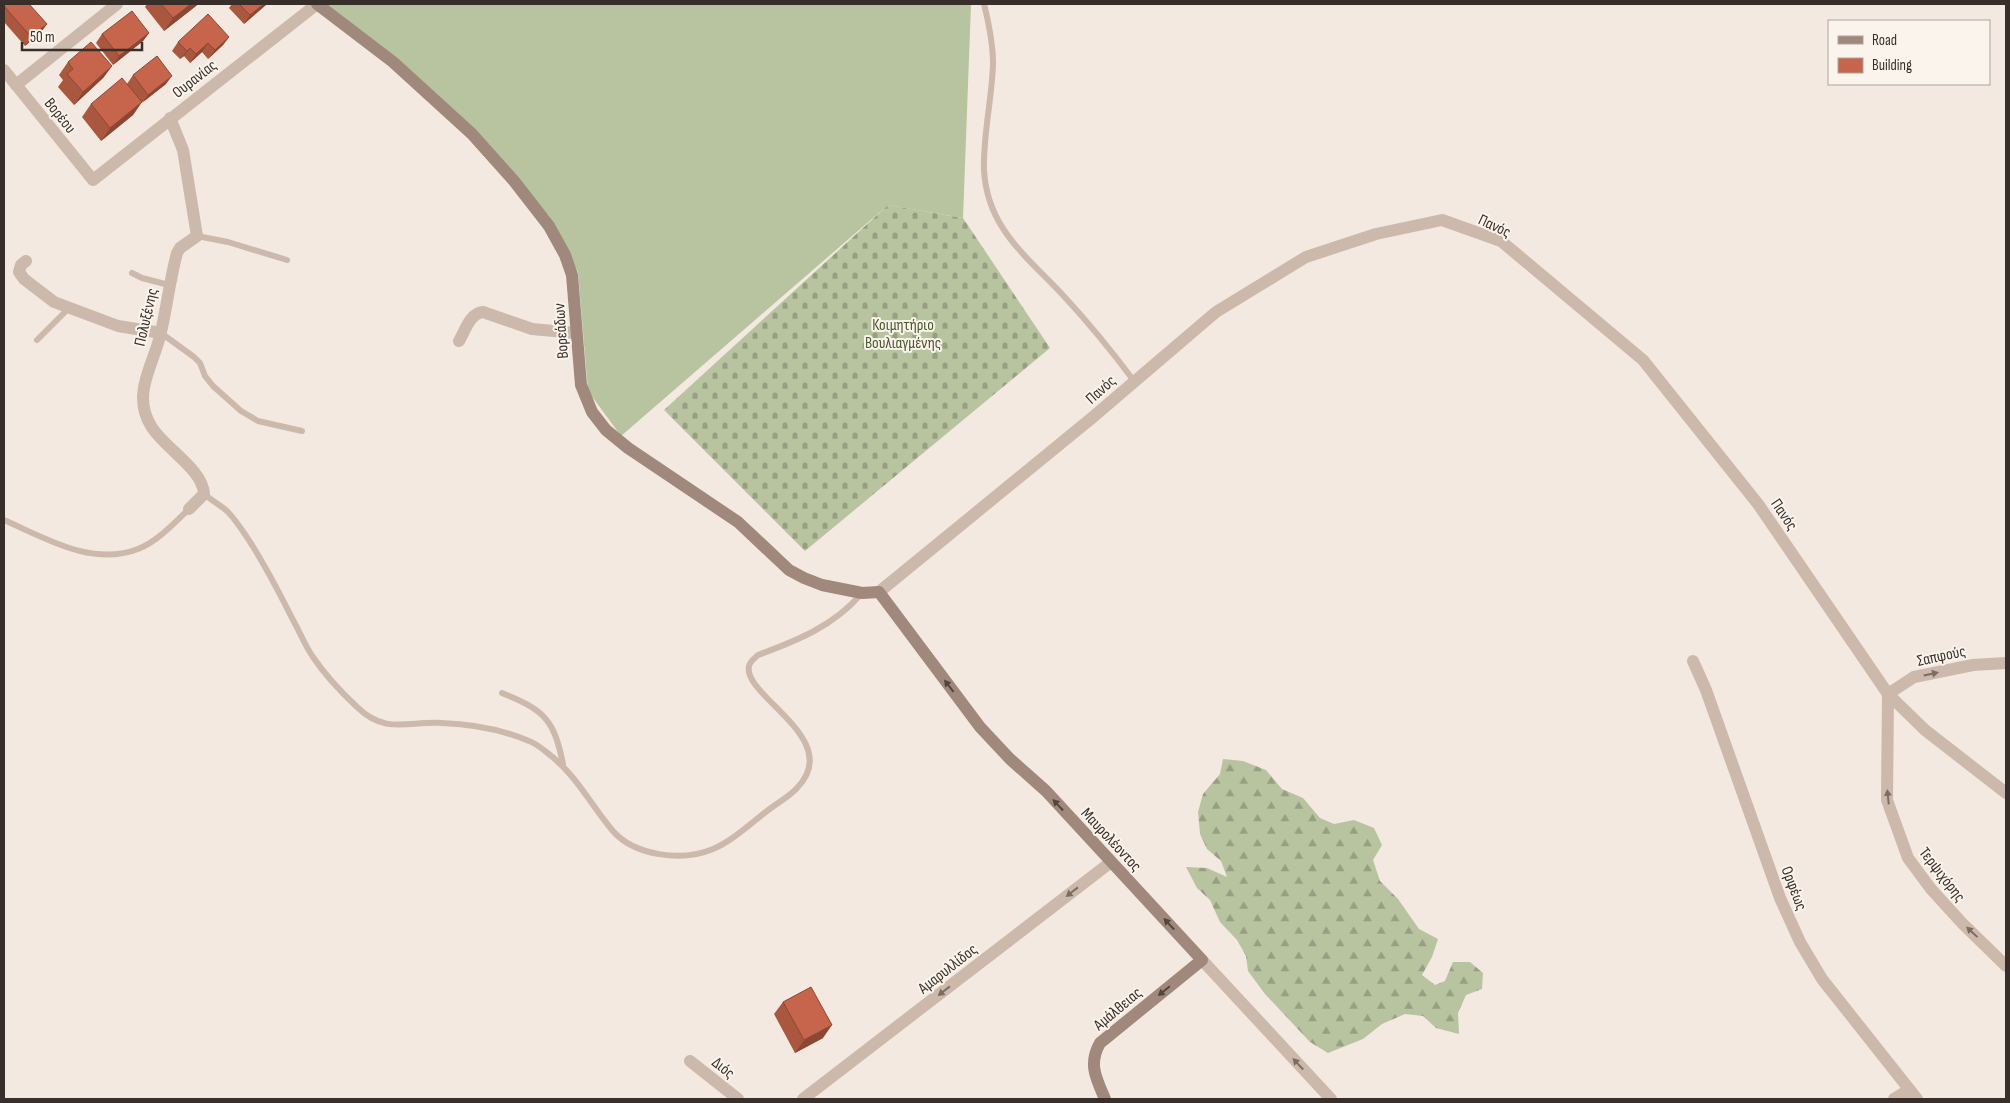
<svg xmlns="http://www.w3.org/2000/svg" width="2010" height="1103" font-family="'Sofia Sans Condensed',sans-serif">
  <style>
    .grass { fill: #b8c39f }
    .forest { fill: url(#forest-firs) }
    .cemetery { fill: url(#cemetery-stones) }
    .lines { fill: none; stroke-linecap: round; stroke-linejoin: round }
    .lane { stroke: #ccb9ab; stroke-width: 6 }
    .street { stroke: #ccb9ab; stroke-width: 12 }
    .secondary { stroke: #a0887c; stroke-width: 12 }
    .wall { fill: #aa5740 }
    .shaded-wall { fill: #8b4734 }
    .building { fill: #c6654b; stroke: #8b4734 }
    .oneway { fill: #7b6d64 }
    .oneway2 { fill: #53453e }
    .labels { text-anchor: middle; stroke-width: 4; stroke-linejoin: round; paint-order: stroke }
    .street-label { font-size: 16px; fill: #392f2a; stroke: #faf4ec }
    .park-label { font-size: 16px; fill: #4a582e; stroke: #faf4ec }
  </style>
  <defs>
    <pattern id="forest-firs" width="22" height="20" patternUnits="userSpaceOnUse" patternTransform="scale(1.25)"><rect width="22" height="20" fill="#b8c39f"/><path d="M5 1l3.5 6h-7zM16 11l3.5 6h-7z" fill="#979f82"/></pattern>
    <pattern id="cemetery-stones" width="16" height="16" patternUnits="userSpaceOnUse" patternTransform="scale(1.25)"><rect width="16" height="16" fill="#b8c39f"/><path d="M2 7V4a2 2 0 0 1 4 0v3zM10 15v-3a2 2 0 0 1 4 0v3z" fill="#979f82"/></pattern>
  </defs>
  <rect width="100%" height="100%" fill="#f3e9e0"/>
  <path class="grass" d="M 317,4 L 971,4 L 963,218 L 888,205 L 621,436 L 588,391 L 578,272 L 549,216 L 472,134 Z"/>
  <path class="forest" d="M 1223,759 L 1243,761 L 1266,770 L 1282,789 L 1303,798 L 1320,818 L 1334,824 L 1354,820 L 1374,828 L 1382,845 L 1373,860 L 1380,881 L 1398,899 L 1419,929 L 1438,939 L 1432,957 L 1422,975 L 1435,985 L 1445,981 L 1453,962 L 1470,962 L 1483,973 L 1482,989 L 1466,995 L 1458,1013 L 1459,1034 L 1436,1028 L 1423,1016 L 1405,1014 L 1382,1024 L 1363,1039 L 1328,1053 L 1310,1042 L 1265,994 L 1248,971 L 1246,956 L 1237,940 L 1220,922 L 1210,900 L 1197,888 L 1186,867 L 1207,868 L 1227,877 L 1221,861 L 1207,849 L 1200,834 L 1198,812 L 1203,794 L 1220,774 Z"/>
  <path class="cemetery" d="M 888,205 L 963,218 L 1050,348 L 805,551 L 664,410 Z"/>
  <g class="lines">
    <g class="lane">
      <path d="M 984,4 C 989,24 993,43 993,64 C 992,99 983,134 984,170 C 987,227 1025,255 1061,293 C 1087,321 1111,350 1134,381"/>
      <path d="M 197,236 L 228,242 L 287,260"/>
      <path d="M 132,273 L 142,278 L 169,285"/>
      <path d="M 161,333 L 194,357 L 200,363 L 205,376 L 213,386 L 241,411 L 258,421 L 302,431"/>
      <path d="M 37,340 L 70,307"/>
      <path d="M 204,494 C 211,500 220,505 227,511 C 237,521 244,533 252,545 C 267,569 280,594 293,620 C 300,632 305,646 313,657 C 325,675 341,692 357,707 C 386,735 408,721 442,723 C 470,724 503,730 529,741 C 535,743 540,747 545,751 C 576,774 588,801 612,830 C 634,856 682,862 713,849 C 734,840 752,822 771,808 C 779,802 790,796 797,788 C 845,739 742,696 749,666 C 750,661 755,658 758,655 C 796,641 834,626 861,594"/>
      <path d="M 4,520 C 45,538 92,567 138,549 C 158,541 174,523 189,509"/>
      <path d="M 502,693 C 544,710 554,719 563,764"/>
    </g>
    <g class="street">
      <path d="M 4,70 L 93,180 L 317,4"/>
      <path d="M 16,85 L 117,4"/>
      <path d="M 170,118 L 183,150 L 197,236 L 180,248 L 177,253 C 170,279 167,306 161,332 C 154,365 131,393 151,426 C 164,448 203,469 204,494 L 189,509"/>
      <path d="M 26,261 L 21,265 L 19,272 L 24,279 L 54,302 L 118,326 L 161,333"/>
      <path d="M 459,341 C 465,331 470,313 483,312 L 532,329 L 576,333"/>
      <path d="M 879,592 L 1093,417 L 1216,312 L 1306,257 L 1376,234 L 1442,220 L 1501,241 L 1643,360 L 1758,504 L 1888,694 L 1925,730 L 2006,793"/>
      <path d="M 1693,661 L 1706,690 L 1780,898 L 1800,942 L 1822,979 L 1917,1099"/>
      <path d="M 2006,663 L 1973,665 L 1914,677 L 1888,694 L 1887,800 L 1908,858 L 1931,889 L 1962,923 L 2006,966"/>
      <path d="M 1202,960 L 1331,1099"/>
      <path d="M 690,1061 L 738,1099"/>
      <path d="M 803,1099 L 1111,862"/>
      <path d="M 1894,1099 L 1909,1090"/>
    </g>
    <path class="secondary" d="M 317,4 L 393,62 L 472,134 L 514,181 L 549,226 L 565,255 L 572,275 L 581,385 L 592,412 L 606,430 L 628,448 L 738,522 L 789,570 L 804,578 L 822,585 L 862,593 L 879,592 L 980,727 L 1010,759 L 1046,791 L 1202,960 L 1100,1043 C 1088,1064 1096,1078 1105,1099"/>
  </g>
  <g class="wall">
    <path d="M 4,4 L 47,24 L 41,32 L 25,46 L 4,22 Z"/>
    <path d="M 147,4 L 198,4 L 196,6 L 164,31 L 145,7 Z"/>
    <path d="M 232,4 L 267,4 L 244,24 L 229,8 Z"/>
    <path d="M 149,33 L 143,41 L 113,65 L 96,43 L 102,34 Z"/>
    <path d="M 229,37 L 223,45 L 208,59 L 202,52 L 190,63 L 184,56 L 180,59 L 172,51 L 178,42 Z"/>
    <path d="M 68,62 L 112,66 L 103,78 L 74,105 L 58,87 L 63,80 L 59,75 Z"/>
    <path d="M 133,75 L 166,84 L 141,103 L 133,115 L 101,141 L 82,117 L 91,104 L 127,84 Z"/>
    <path d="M 783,1002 L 823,1038 L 795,1053 L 774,1014 Z"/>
  </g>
  <g class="shaded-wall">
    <path d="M 191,4 L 198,4 L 196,6 L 164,31 L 173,18 Z"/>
    <path d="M 264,4 L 267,4 L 244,24 L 250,15 Z"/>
    <path d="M 47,24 L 41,32 L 25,46 L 31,37 Z"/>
    <path d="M 149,33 L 143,41 L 113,65 L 119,56 Z"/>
    <path d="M 229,37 L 223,45 L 208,59 L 215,50 Z"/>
    <path d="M 208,43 L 202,52 L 190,63 L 196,54 Z"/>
    <path d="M 190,48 L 184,56 L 180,59 L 187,51 Z"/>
    <path d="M 112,66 L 103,78 L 74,105 L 83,92 Z"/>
    <path d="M 172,76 L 166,84 L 142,103 L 148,95 Z"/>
    <path d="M 142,102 L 133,115 L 101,141 L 110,128 Z"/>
    <path d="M 832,1025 L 823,1038 L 795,1053 L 804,1040 Z"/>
  </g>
  <g class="building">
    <path d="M 4,4 L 29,4 L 47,24 L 31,37 L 4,6 Z"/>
    <path d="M 161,4 L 191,4 L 173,18 Z"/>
    <path d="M 239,4 L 264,4 L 250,15 Z"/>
    <path d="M 132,11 L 149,33 L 119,56 L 102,34 Z"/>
    <path d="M 208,14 L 229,37 L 215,50 L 208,43 L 196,54 L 190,48 L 187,51 L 178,42 Z"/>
    <path d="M 91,42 L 112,66 L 83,92 L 67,74 L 73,69 L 68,62 Z"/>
    <path d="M 157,56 L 172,76 L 148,95 L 133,75 Z"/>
    <path d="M 122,78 L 142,102 L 110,128 L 91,104 Z"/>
    <path d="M 811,987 L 832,1025 L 804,1040 L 783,1002 Z"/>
  </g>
  <defs><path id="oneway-solid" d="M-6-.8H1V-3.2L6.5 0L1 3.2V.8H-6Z" transform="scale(1.25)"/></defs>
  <g class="oneway">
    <use href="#oneway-solid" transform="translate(1931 674) rotate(-12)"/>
    <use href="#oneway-solid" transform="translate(1888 797) rotate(-96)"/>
    <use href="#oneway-solid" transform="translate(1072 892) rotate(142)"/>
    <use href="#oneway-solid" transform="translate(1972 932) rotate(-137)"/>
    <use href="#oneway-solid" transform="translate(944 991) rotate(142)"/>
    <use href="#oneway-solid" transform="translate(1298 1064) rotate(-133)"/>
  </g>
  <g class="oneway2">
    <use href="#oneway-solid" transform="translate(949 686) rotate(-128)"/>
    <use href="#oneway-solid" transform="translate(1058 805) rotate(-133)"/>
    <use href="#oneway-solid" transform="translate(1169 924) rotate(-133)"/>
    <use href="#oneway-solid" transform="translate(1164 991) rotate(141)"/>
  </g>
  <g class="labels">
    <g class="street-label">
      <text transform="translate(194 78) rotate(-38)" y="6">Ουρανίας</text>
      <text transform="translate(61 115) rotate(51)" y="6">Βορέου</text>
      <text transform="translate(1495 225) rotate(25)" y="6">Πανός</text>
      <text transform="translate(145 317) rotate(-77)" y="6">Πολυξένης</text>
      <text transform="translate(560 331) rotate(-94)" y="6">Βορεάδων</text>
      <text transform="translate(1100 389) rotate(-42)" y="6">Πανός</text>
      <text transform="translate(1785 514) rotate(56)" y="6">Πανός</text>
      <text transform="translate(1941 655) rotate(-12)" y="6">Σαπφούς</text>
      <text transform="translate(1112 839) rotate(47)" y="6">Μαυρολέοντος</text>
      <text transform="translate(1943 874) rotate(52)" y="6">Τερψιχόρης</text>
      <text transform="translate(1795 888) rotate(69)" y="6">Ορφέως</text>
      <text transform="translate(947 968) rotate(-38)" y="6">Αμαρυλλίδος</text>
      <text transform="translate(1117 1008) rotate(-40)" y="6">Αμάλθειας</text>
      <text transform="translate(724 1067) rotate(39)" y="6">Διός</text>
    </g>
    <g class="park-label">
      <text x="903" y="330">Κοιμητήριο<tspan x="903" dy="18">Βουλιαγμένης</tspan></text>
    </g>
  </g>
  <rect width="2010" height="1103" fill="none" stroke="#392f2a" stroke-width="10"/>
  <rect x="1828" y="20" width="162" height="65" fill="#faf4ec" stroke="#ada59e"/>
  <rect x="1838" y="36" width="25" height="8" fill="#a0887c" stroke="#ada59e"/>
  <text x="1872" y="45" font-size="15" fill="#392f2a">Road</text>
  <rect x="1838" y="58" width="25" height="15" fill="#c6654b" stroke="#ada59e"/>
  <text x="1872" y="70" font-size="15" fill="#392f2a">Building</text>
  <path d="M22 42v8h120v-8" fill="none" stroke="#392f2a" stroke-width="2.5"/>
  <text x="30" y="42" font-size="15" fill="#392f2a" stroke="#faf4ec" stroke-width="4" paint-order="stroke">50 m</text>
</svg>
